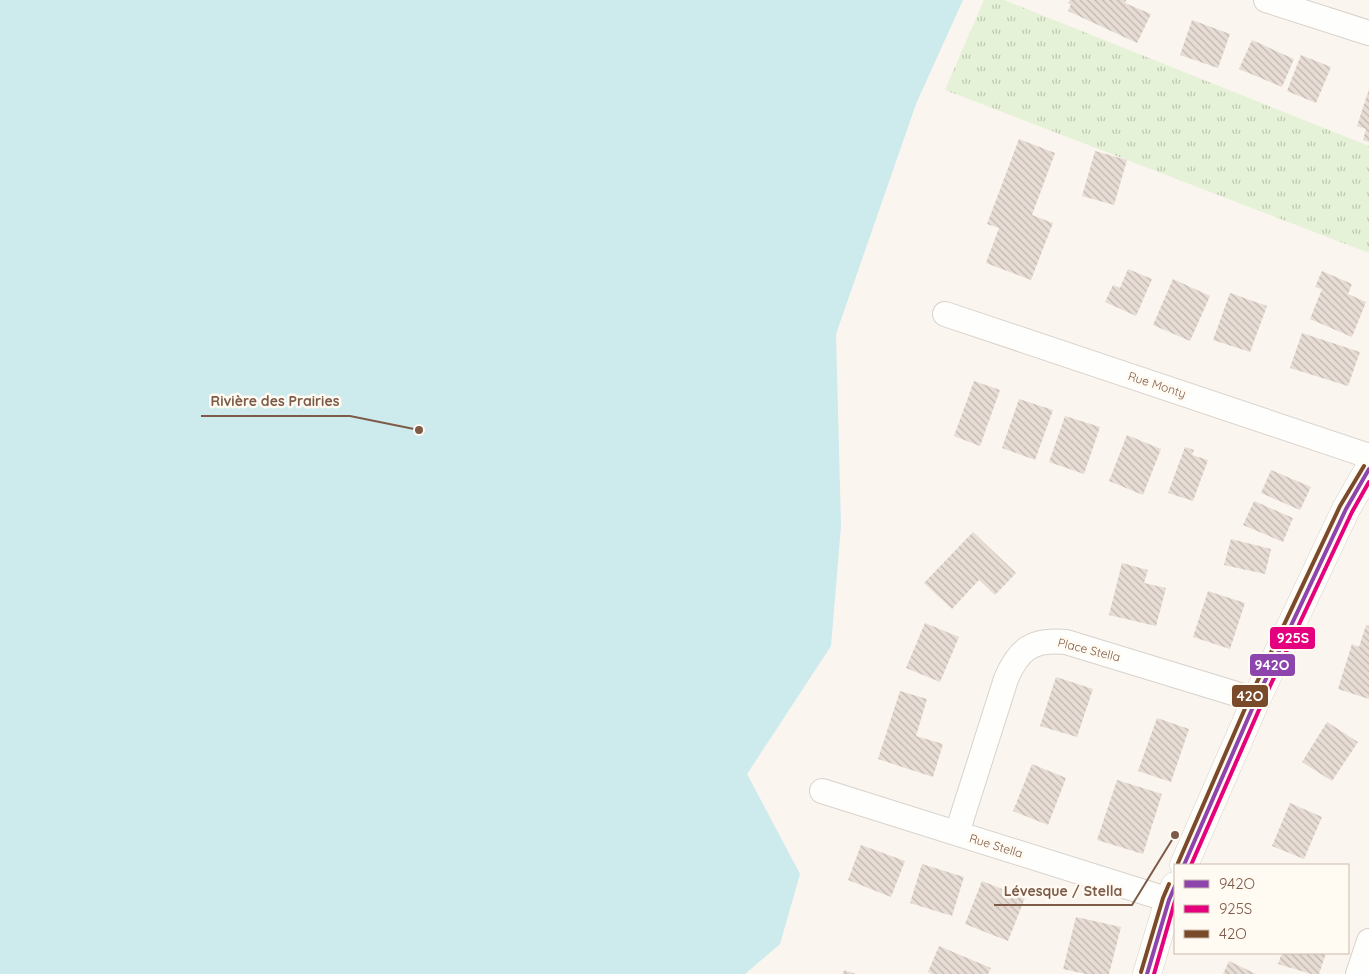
<svg xmlns="http://www.w3.org/2000/svg" width="1369" height="974" font-family="Quicksand,sans-serif">
  <style>
    .grass { fill: url(#grass-tufts) }
    .water { fill: #cdeaed }
    .building { fill: url(#building-back-hatch) }
    .lines { fill: none; stroke-linecap: round; stroke-linejoin: round }
    .minor-casing { stroke: #d9d2cc; stroke-width: 26 }
    .tertiary-casing { stroke: #d9d2cc; stroke-width: 29 }
    .minor { stroke: #fefefc; stroke-width: 24 }
    .tertiary { stroke: #fefefc; stroke-width: 28 }
    .bus-1-casing { stroke: #fffaf2; stroke-width: 8 }
    .bus-2-casing { stroke: #fffaf2; stroke-width: 8 }
    .bus-3-casing { stroke: #fffaf2; stroke-width: 8 }
    .bus-1 { stroke: #8e44ad; stroke-width: 4 }
    .bus-2 { stroke: #e5007d; stroke-width: 4 }
    .bus-3 { stroke: #7a4b2a; stroke-width: 4 }
    .labels { text-anchor: middle; stroke-width: 5; stroke-linejoin: round; paint-order: stroke }
    .street-label { font-size: 12px; fill: #7e5b48; stroke: #fffaf2 }
    .leader { fill: none; stroke: #7e5b48; stroke-width: 2 }
    .callout-dot { fill: #7e5b48; stroke: #fffaf2; stroke-width: 2 }
    .callout-label { font-size: 14px; text-anchor: middle; font-weight: bold; fill: #7e5b48; stroke: #fffaf2; stroke-width: 5; stroke-linejoin: round; paint-order: stroke }
    .line-badge { stroke: #fffaf2; stroke-width: 2 }
    .badge-label { font-size: 14px; text-anchor: middle; font-weight: bold; fill: #fff }
  </style>
  <defs>
    <pattern id="grass-tufts" width="24" height="20" patternUnits="userSpaceOnUse" patternTransform="scale(1.25)"><rect width="24" height="20" fill="#e6f2d7"/><path d="M3 7l-1-3M5 7V3M7 7l1-3M15 17l-1-3M17 17v-4M19 17l1-3" fill="none" stroke="#c0c7b0"/></pattern>
    <pattern id="building-back-hatch" width="6" height="6" patternUnits="userSpaceOnUse" patternTransform="scale(1.25)"><rect width="6" height="6" fill="#e7ddd5"/><path d="M-1 5l2 2M0 0l6 6M5-1l2 2" fill="none" stroke="#c0b6af"/></pattern>
  </defs>
  <rect width="100%" height="100%" fill="#faf5ee"/>
  <path class="grass" d="M 984,0 L 1004,0 L 1369,146 L 1369,253 L 945,90 Z"/>
  <path class="water" d="M 0,0 L 963,0 L 916,104 L 836,334 L 841,526 L 831,646 L 747,774 L 800,874 L 780,944 L 745,974 L 0,974 Z"/>
  <g class="building">
    <path d="M 1070,0 L 1126,0 L 1125,3 L 1151,14 L 1137,43 L 1068,11 L 1071,4 L 1068,3 Z"/>
    <path d="M 1192,20 L 1230,34 L 1218,68 L 1180,55 Z"/>
    <path d="M 1252,40 L 1294,59 L 1282,87 L 1239,69 Z"/>
    <path d="M 1301,55 L 1331,67 L 1316,103 L 1287,91 Z"/>
    <path d="M 1369,89 L 1369,142 L 1363,140 L 1366,129 L 1357,126 Z"/>
    <path d="M 1019,139 L 1055,153 L 1032,215 L 1053,223 L 1031,280 L 986,263 L 999,228 L 987,224 Z"/>
    <path d="M 1095,151 L 1127,160 L 1114,205 L 1082,196 Z"/>
    <path d="M 1128,269 L 1152,279 L 1136,316 L 1105,302 L 1113,285 L 1120,288 Z"/>
    <path d="M 1322,271 L 1352,284 L 1348,294 L 1366,302 L 1352,337 L 1310,319 L 1322,289 L 1315,287 Z"/>
    <path d="M 1173,279 L 1210,296 L 1190,341 L 1153,325 Z"/>
    <path d="M 1230,293 L 1267,306 L 1250,352 L 1213,340 Z"/>
    <path d="M 1302,333 L 1360,352 L 1348,386 L 1290,368 Z"/>
    <path d="M 974,381 L 1000,390 L 980,446 L 954,436 Z"/>
    <path d="M 1019,399 L 1053,410 L 1035,460 L 1002,448 Z"/>
    <path d="M 1065,416 L 1100,427 L 1084,474 L 1049,462 Z"/>
    <path d="M 1127,435 L 1161,449 L 1143,495 L 1109,481 Z"/>
    <path d="M 1185,447 L 1194,450 L 1192,455 L 1208,460 L 1193,501 L 1168,493 Z"/>
    <path d="M 1271,470 L 1311,487 L 1300,510 L 1261,493 Z"/>
    <path d="M 1254,501 L 1293,518 L 1283,542 L 1243,525 Z"/>
    <path d="M 973,532 L 1016,573 L 995,595 L 979,580 L 952,609 L 924,583 Z"/>
    <path d="M 1231,539 L 1271,549 L 1265,574 L 1224,565 Z"/>
    <path d="M 1122,563 L 1148,570 L 1144,583 L 1166,588 L 1156,626 L 1109,615 Z"/>
    <path d="M 1208,591 L 1245,603 L 1230,649 L 1193,637 Z"/>
    <path d="M 925,623 L 959,637 L 940,682 L 906,668 Z"/>
    <path d="M 1366,625 L 1369,626 L 1369,699 L 1338,689 L 1352,644 L 1359,647 Z"/>
    <path d="M 1056,677 L 1093,689 L 1077,737 L 1040,726 Z"/>
    <path d="M 900,691 L 927,699 L 916,736 L 943,744 L 933,777 L 878,759 Z"/>
    <path d="M 1157,718 L 1189,729 L 1171,782 L 1138,771 Z"/>
    <path d="M 1327,722 L 1358,742 L 1332,781 L 1302,762 Z"/>
    <path d="M 1032,764 L 1066,778 L 1048,825 L 1013,811 Z"/>
    <path d="M 1117,780 L 1162,794 L 1143,854 L 1097,840 Z"/>
    <path d="M 1290,803 L 1322,817 L 1304,859 L 1272,846 Z"/>
    <path d="M 861,845 L 905,861 L 891,897 L 848,880 Z"/>
    <path d="M 922,864 L 964,877 L 952,916 L 910,903 Z"/>
    <path d="M 982,881 L 1025,898 L 1008,941 L 965,924 Z"/>
    <path d="M 1076,917 L 1121,927 L 1109,974 L 1086,974 L 1063,969 Z"/>
    <path d="M 939,946 L 991,968 L 988,974 L 933,974 L 928,972 Z"/>
    <path d="M 1282,953 L 1326,953 L 1319,974 L 1311,974 L 1278,964 Z"/>
    <path d="M 1229,961 L 1256,974 L 1223,974 Z"/>
    <path d="M 844,970 L 856,974 L 843,974 Z"/>
  </g>
  <g class="lines">
    <defs>
      <g id="minor">
        <path d="M 1266,0 L 1369,33"/>
        <path d="M 945,314 L 1369,456"/>
        <path d="M 822,791 L 1169,900"/>
        <path d="M 957,833 L 1006,679 C 1019,648 1033,639 1066,642 L 1256,700"/>
        <path d="M 1358,974 L 1369,941"/>
      </g>
      <g id="tertiary">
        <path d="M 1184,865 L 1256,700 L 1346,509 L 1369,469"/>
        <path d="M 1147,974 L 1169,900 L 1175,886"/>
      </g>
    </defs>
    <use href="#minor" class="minor-casing"/>
    <use href="#tertiary" class="tertiary-casing"/>
    <use href="#minor" class="minor"/>
    <use href="#tertiary" class="tertiary"/>
    <defs>
      <g id="bus-1">
        <path d="M 1184,865 L 1256,700 L 1346,509 L 1369,469"/>
        <path d="M 1147,974 L 1169,900 L 1175,886"/>
      </g>
      <g id="bus-2">
        <path d="M 1191,865 L 1262,703 L 1352,512 L 1369,482"/>
        <path d="M 1154,974 L 1175,901"/>
      </g>
      <g id="bus-3">
        <path d="M 1178,863 L 1250,697 L 1340,506 L 1364,466"/>
        <path d="M 1141,972 L 1163,898 L 1169,884"/>
      </g>
    </defs>
    <use href="#bus-1" class="bus-1-casing"/>
    <use href="#bus-2" class="bus-2-casing"/>
    <use href="#bus-3" class="bus-3-casing"/>
    <use href="#bus-1" class="bus-1"/>
    <use href="#bus-2" class="bus-2"/>
    <use href="#bus-3" class="bus-3"/>
  </g>
  <g class="labels">
    <g class="street-label">
      <text transform="translate(1157 385) rotate(18)" y="4">Rue Monty</text>
      <text transform="translate(1089 650) rotate(14)" y="4">Place Stella</text>
      <text transform="translate(996 846) rotate(17)" y="4">Rue Stella</text>
    </g>
  </g>
  <path class="leader" d="M419 430L350 416H201M1175 835L1132 905H994"/>
  <g class="callout-dot">
    <circle cx="419" cy="430" r="5"/>
    <circle cx="1175" cy="835" r="5"/>
  </g>
  <g class="callout-label">
    <text x="275" y="406">Rivière des Prairies</text>
    <text x="1063" y="896">Lévesque / Stella</text>
  </g>
  <g class="line-badge">
    <rect x="1269" y="626" width="47" height="24" rx="5" fill="#e5007d"/>
    <rect x="1249" y="653" width="47" height="24" rx="5" fill="#8e44ad"/>
    <rect x="1231" y="684" width="38" height="24" rx="5" fill="#7a4b2a"/>
  </g>
  <g class="badge-label">
    <text x="1293" y="643">925S</text>
    <text x="1272" y="670">942O</text>
    <text x="1250" y="701">42O</text>
  </g>
  <rect x="1174" y="864" width="175" height="90" fill="#fffaf2" stroke="#cbbaae"/>
  <rect x="1184" y="880" width="25" height="8" fill="#8e44ad" stroke="#cbbaae"/>
  <text x="1219" y="889" font-size="15" fill="#7e5b48">942O</text>
  <rect x="1184" y="905" width="25" height="8" fill="#e5007d" stroke="#cbbaae"/>
  <text x="1219" y="914" font-size="15" fill="#7e5b48">925S</text>
  <rect x="1184" y="930" width="25" height="8" fill="#7a4b2a" stroke="#cbbaae"/>
  <text x="1219" y="939" font-size="15" fill="#7e5b48">42O</text>
</svg>
